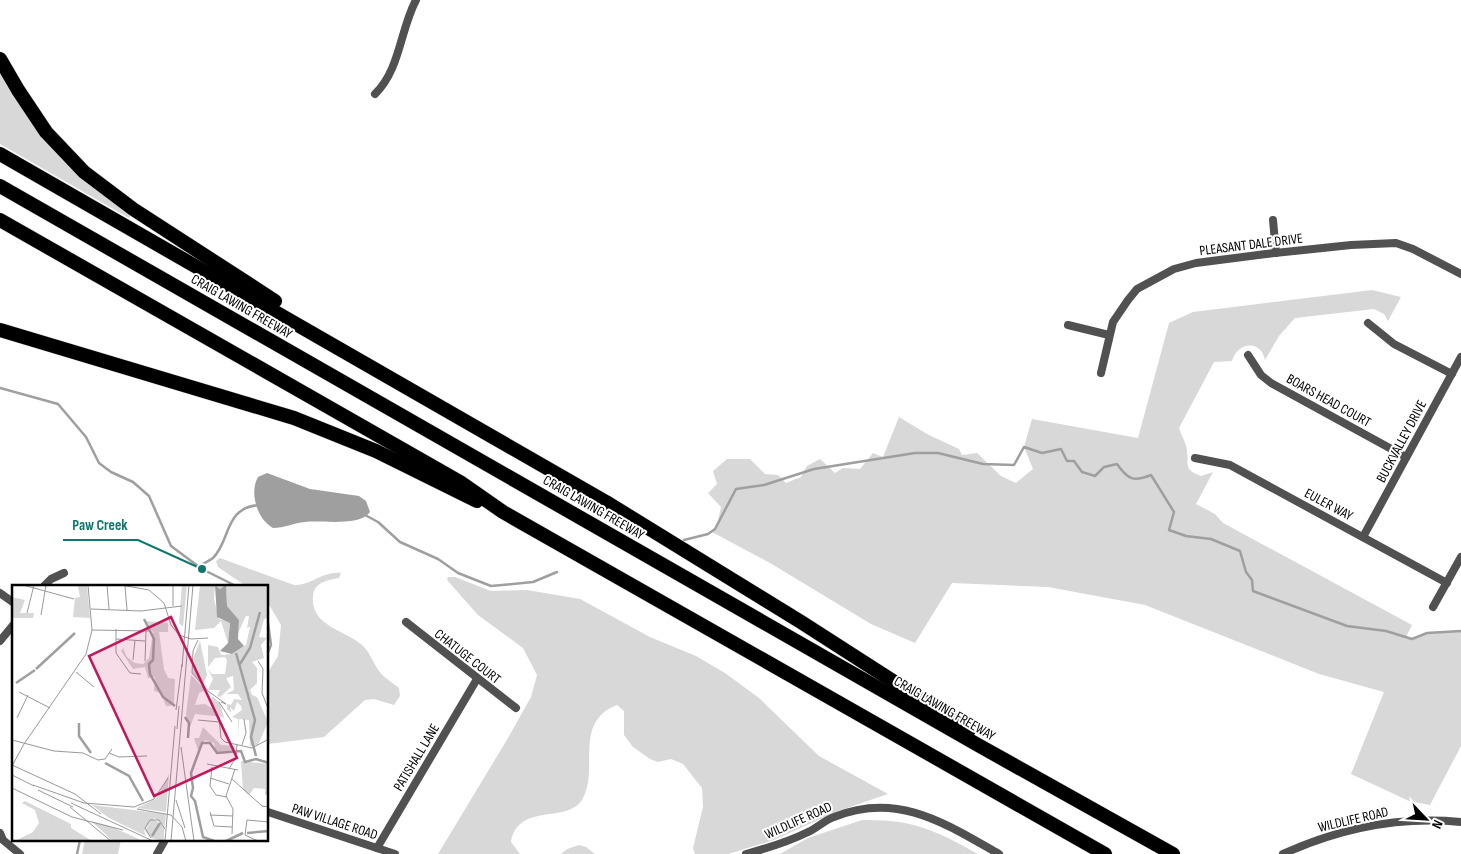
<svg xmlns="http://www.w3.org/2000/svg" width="1461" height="854" font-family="'Sofia Sans Condensed',sans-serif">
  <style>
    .green { fill: #d8d8d8 }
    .water { fill: #9f9f9f }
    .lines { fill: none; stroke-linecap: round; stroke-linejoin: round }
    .stream { stroke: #9f9f9f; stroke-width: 2.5 }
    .highway-casing { stroke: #dbdbdb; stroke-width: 15 }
    .street { stroke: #515151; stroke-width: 8 }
    .highway { stroke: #000; stroke-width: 14 }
    .labels { text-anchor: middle; stroke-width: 4; stroke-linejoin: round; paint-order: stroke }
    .street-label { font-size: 14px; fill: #000; stroke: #fff }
    .inset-river { fill: none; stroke: #9f9f9f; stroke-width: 2.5 }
    .inset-road { fill: none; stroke: #999; stroke-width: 1 }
    .view { fill: #c2185b; fill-opacity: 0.15; stroke: #c2185b; stroke-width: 2.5 }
    .inset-edge { fill: none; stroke: #000; stroke-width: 2.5 }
    .leader { fill: none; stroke: #0f766e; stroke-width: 2 }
    .callout-dot { fill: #0f766e; stroke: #fff; stroke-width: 2 }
    .callout-label { font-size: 15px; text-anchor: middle; font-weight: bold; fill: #0f766e; stroke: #fff; stroke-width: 4; stroke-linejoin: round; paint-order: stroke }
  </style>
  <rect width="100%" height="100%" fill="#fff"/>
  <g class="green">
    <path d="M 0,67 L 5,77 L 131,215 L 129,218 L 0,144 Z"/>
    <path d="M 1372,290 L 1401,297 L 1388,321 L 1384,314 L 1374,309 L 1295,318 L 1279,336 L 1265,360 C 1261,339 1237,342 1232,361 L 1214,362 L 1179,428 C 1181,435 1187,444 1187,451 C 1189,466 1183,469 1201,476 L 1213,472 L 1196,504 L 1215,514 L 1223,523 L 1412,625 L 1406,637 L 1412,639 L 1427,633 L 1461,631 L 1461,746 L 1430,805 L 1409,801 L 1351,774 L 1384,692 L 1319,674 L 1145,605 L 1048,587 L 952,583 L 915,643 L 871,624 L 770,563 L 712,532 L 717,526 L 721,507 L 708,493 L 717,484 L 713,471 L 727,459 L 750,459 L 765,474 L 778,475 L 786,483 L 801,477 L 807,466 L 820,459 L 835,473 L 843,468 L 860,469 L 873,453 L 883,457 L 899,417 L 927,434 L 959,449 L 962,455 L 977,453 L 1001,476 L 1016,483 L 1033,469 L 1024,447 L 1032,419 L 1138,438 L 1169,323 L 1193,312 Z"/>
    <path d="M 220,558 L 294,585 C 311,586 322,571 341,573 L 339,578 C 328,580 314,582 313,596 C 310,626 345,630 362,645 C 370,652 373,663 379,671 C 384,678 393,683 399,688 L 400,696 L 394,705 L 374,699 L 365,700 L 324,737 L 268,744 L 268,672 L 278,656 L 281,625 L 268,603 L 268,586 L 246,586 L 218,567 L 216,561 Z"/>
    <path d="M 448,577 L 455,577 L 491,591 L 527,590 L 580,599 L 650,637 L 696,656 L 725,673 L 759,698 L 819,756 L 888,794 L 838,811 L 774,840 L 728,854 L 695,854 L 693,848 L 703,807 L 702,788 L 683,764 L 671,759 L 658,762 L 650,759 L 633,747 L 624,735 L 624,711 L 617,705 C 573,722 599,768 583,798 C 570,825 518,801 511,842 L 520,854 L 438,854 L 508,738 L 531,697 L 537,675 L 523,648 L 478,615 L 447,580 Z"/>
    <path d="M 862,820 C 913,819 935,830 978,854 L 780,854 L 808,838 Z"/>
    <path d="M 85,840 L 121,840 L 118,854 L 82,854 Z"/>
    <path d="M 579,845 L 586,847 L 595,854 L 561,854 L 567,849 Z"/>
  </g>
  <path class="water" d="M 267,473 L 310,489 L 359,496 L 366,501 L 370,512 C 359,527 322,520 305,522 C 294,523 284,528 273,528 C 257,519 249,493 258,477 Z"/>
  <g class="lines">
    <g class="stream">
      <path d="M 0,388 L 58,404 L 86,437 L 99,463 L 111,472 L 133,482 L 149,496 L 171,546 L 202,569 L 236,586"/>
      <path d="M 365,515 L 378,522 L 400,542 L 438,559 L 458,573 L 491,586 L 533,582 L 557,572"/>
      <path d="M 684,540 L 708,534 L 715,529 L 736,489 L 764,485 L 814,469 L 915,453 L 938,453 L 983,464 L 1014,465 L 1024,447 L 1042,453 L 1061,449 L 1067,461 L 1074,461 L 1082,472 L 1095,476 L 1104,467 L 1117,464 C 1128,480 1134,482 1151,475 L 1174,512 L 1169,530 L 1186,536 L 1211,539 L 1240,551 L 1246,572 L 1252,580 L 1253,591 L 1347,626 L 1386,631 L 1412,639 L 1427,633 L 1461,631"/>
      <path d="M 199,566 C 204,563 209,561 213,558 C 231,540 224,507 260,505"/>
      <path d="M 268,623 L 271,645 L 268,652"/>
      <path d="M 77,854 L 80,840"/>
    </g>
    <defs>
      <g id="highway">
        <path d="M 0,59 L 18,90 L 46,132 L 84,172 L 133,209 L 275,301"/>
        <path d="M 0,154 L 606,502 L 801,622 L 969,730"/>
        <path d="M 0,186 L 978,745 L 1173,854"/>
        <path d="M 0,220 L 460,482 L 503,512 L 1105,854"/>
        <path d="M 0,330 L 294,418 L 376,451 L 477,501"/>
      </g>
    </defs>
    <use href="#highway" class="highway-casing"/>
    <g class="street">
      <path d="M 375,94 C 400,70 400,30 416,0"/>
      <path d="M 1273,220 L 1276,253"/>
      <path d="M 1368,323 L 1394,344 L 1452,374"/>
      <path d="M 1068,325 L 1109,335"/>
      <path d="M 1248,355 L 1261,375 L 1271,383 L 1406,457"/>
      <path d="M 1101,373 L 1113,322 L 1128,300 L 1137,289 L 1174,269 L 1196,263 L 1266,254 L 1351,245 L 1396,243 L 1413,249 L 1461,274"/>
      <path d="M 1195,458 L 1230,465 L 1447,583"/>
      <path d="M 1363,537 L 1461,357"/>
      <path d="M 44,586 L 51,579 L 64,573"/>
      <path d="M 0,593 L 14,603"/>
      <path d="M 1433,607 L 1461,557"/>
      <path d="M 406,622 L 516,708"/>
      <path d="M 0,641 L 14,624"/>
      <path d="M 268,812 L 395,854"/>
      <path d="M 0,833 L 3,840 L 20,854"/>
      <path d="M 377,848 L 477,679"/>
      <path d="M 157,854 L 165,840"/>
      <path d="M 746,854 C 768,848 788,842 808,832 C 817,828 825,820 834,817 C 898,791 946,824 999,854"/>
      <path d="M 1283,854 C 1340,828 1399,816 1461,822"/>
    </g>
    <use href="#highway" class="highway"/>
  </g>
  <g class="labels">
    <g class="street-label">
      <text transform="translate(1251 244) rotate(-7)" y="5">PLEASANT DALE DRIVE</text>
      <text transform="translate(242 306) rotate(30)" y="5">CRAIG LAWING FREEWAY</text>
      <text transform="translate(1329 400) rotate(29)" y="5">BOARS HEAD COURT</text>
      <text transform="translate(1401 441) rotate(-62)" y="5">BUCKVALLEY DRIVE</text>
      <text transform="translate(1329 504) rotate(28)" y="5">EULER WAY</text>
      <text transform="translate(594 507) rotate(30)" y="5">CRAIG LAWING FREEWAY</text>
      <text transform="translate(468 656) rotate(38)" y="5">CHATUGE COURT</text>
      <text transform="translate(945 708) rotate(30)" y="5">CRAIG LAWING FREEWAY</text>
      <text transform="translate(416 757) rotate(-59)" y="5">PATISHALL LANE</text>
      <text transform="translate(1353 819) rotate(-13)" y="5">WILDLIFE ROAD</text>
      <text transform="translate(798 820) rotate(-24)" y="5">WILDLIFE ROAD</text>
      <text transform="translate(335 821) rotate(18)" y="5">PAW VILLAGE ROAD</text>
    </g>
  </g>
  <g transform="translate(12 585)">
    <rect width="256" height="256" fill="#fff"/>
    <path d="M 75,0 L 78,33 L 61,32 L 63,13 L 68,12 L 66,1 ZM 170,0 L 175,0 L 171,42 L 167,38 ZM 188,0 L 203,0 L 202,14 L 207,34 L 218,37 L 216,58 L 209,36 L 202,43 L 183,45 ZM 204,0 L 256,0 L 256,33 L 252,34 L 247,52 L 255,53 L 249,60 L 252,73 L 240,77 L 245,83 L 245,98 L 238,105 L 240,110 L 245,112 L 256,137 L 246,160 L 238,161 L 237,135 L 227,134 L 227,153 L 226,134 L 220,132 L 230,125 L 229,121 L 225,117 L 222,126 L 218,122 L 219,128 L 215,124 L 215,119 L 219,120 L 222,114 L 230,115 L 226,109 L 214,109 L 222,105 L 221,91 L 214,93 L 219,102 L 208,112 L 205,111 L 208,105 L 196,105 L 201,94 L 196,84 L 200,89 L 213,89 L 215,75 L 213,72 L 203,73 L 196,82 L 196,60 L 206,62 L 209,70 L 220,69 L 234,60 L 238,42 L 235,43 L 237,31 L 234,31 L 226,48 L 227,35 L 215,21 L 214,2 L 208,4 ZM 0,12 L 13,15 L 8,28 L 22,28 L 21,33 L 0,33 ZM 133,36 L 156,38 L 156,47 L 147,47 L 152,84 L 156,93 L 163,94 L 162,119 L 158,121 L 154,121 L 149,108 L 142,106 L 143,92 L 136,93 L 133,82 L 121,84 L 109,66 L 111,63 L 115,72 L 123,78 L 131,79 L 137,73 L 141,47 ZM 188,56 L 195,90 L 191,100 L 181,89 L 182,71 ZM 179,90 L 194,105 L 187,108 L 183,120 L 193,119 L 201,124 L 198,117 L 200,111 L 208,118 L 213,136 L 211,132 L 183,129 L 178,142 L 174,129 ZM 191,142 L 209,160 L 223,161 L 223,165 L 204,168 L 202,158 L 193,155 L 186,165 L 182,153 L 187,153 ZM 229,176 L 256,179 L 256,210 L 253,210 L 253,204 L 242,203 L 237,210 L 231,205 ZM 157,189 L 154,227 L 125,223 L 145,213 ZM 13,216 L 59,239 L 59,243 L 80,256 L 3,256 L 21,247 L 27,238 L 23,225 L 10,218 ZM 80,220 L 154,229 L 153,241 L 142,233 L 132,246 L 134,251 L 97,233 ZM 141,234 L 152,241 L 152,256 L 139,253 L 133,246 ZM 79,236 L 98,241 L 131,256 L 101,256 Z" fill="#d8d8d8"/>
    <path d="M 203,0 L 208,4 L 214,0 L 215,21 L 227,35 L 226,54 L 232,61 L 220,69 L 208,66 L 216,58 L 218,38 L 205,32 Z" fill="#9f9f9f"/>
    <path class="inset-river" d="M 132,34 L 142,54 L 141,75 L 137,79 L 138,89 L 151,112 L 163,121M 224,68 L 243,135 L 239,152 L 244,171M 228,79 L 238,63 L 248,27M 24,84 L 63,48M 4,98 L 23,85M 173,132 L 177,138 L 176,153M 67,138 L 67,151 L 79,168M 93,178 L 117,191 L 131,216M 235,248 L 257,246M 140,251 L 148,238M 202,256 L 191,252 L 183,216 L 179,211 L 181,203 L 179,188 L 190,158 L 198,158 L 205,168 L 229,166 L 233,177 L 244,174 L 257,178M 214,256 L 231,248"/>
    <path class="inset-road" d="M 11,0 L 62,14M 95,0 L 97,24M 109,0 L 137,5 L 152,18 L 159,40 L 167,50 L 179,54 L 196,53M 161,0 L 161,21M 113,1 L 115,25M 79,24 L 129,26 L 170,21M 15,28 L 22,0M 29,30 L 34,0M 104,44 L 104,68 L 118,88 L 129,89M 80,45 L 137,46M 104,54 L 133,56M 186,55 L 181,66 L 180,88 L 196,106 L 214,119 L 209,117M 121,75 L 123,55M 133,76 L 134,46M 246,76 L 251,84 L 250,108 L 257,126M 170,82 L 177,0M 64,87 L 82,102M 7,107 L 38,123M 207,117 L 220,137M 164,125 L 170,79M 207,132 L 209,153 L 213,157 L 240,163 L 257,154M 5,133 L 16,110M 186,135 L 207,137M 165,144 L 167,121M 0,155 L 42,166 L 71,168 L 86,175 L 93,174 L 100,164M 230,160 L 234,148 L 232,134M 169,162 L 182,256M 97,168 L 107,172 L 135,171M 195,179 L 226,185M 0,180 L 63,209 L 89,229M 0,181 L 12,159 L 74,69 L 80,45 L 76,0M 200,182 L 198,201 L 204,210 L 215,212M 217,184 L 224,172 L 225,159M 0,190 L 22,201M 198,193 L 217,199M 220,194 L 250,221 L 257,222M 21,200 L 72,218 L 122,222 L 142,214 L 156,193M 0,203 L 60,232 L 111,245M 26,205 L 61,222M 164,215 L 173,243M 59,218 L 141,256M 58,222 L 99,256M 125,224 L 159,230 L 170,242 L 174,256M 198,227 L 202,241 L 220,242M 198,230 L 221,231M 220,249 L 221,224 L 214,211 L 223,184M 139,253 L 133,243 L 138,235 L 147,235 L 153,244M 153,256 L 163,141M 159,256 L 181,0M 246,256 L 233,250 L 235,235 L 257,237"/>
    <path class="view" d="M 159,32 L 225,173 L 142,211 L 77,71 Z"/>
    <rect width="256" height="256" class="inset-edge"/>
  </g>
  <path class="leader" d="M202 569L138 540H63"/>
  <circle class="callout-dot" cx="202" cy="569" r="5"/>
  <g class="callout-label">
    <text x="100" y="530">Paw Creek</text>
  </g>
  <g transform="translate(1426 819) rotate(115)" stroke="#ffffff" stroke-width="4" paint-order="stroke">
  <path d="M0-4L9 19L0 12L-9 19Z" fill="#000000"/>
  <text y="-8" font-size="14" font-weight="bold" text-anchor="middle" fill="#000000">N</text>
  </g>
</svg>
